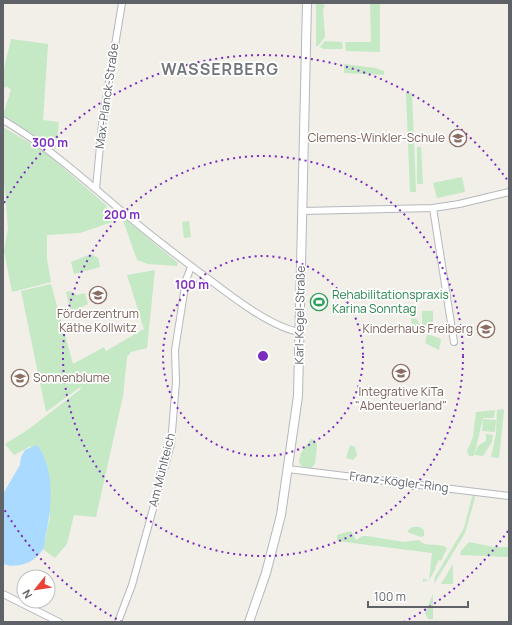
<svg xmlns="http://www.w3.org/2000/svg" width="512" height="625" font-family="Manrope,sans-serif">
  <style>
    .green { fill: #c5e8c5 }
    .water { fill: #aadaff }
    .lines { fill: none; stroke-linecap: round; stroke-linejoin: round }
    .minor-casing { stroke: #b5b8bc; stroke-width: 8 }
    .tertiary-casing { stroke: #b5b8bc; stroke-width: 10 }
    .minor { stroke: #fff; stroke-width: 6 }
    .tertiary { stroke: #fff; stroke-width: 8 }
    .ring { fill: none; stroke: #7b2cbf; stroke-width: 2; stroke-dasharray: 2 4 }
    .labels { text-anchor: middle; stroke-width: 3.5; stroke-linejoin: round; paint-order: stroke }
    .street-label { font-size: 12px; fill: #5f6368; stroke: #fff }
    .education-label { font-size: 12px; fill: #785e54; stroke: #fff; text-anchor: end }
    .leisure-label { font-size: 12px; fill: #27864d; stroke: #fff; text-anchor: start }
    .district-label { font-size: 16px; font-weight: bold; letter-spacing: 1px; fill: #70757a; stroke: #fff }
    .centre { fill: #7b2cbf; stroke: #fff; stroke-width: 2 }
    .ring-label { font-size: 12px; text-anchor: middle; font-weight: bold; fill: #7b2cbf; stroke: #fff; stroke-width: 3.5; stroke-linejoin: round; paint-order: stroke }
  </style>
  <rect width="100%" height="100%" fill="#f1efe8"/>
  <g class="green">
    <path d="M 316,3 L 322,3 L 325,6 L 323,9 L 325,37 L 318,46 L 316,46 Z"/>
    <path d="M 370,3 L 380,3 L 380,52 L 346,51 L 345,42 L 371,42 Z"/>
    <path d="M 11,39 L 48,44 L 43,120 L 59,122 L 56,149 L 3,115 L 11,90 L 6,86 L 3,90 L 3,73 Z"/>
    <path d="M 325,41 L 342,42 L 343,49 L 324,49 L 320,47 Z"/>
    <path d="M 344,64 L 375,68 L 384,71 L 384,75 L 344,73 Z"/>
    <path d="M 406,93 L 412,93 L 416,192 L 410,192 Z"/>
    <path d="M 3,127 L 45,152 L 106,205 L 112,222 L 80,233 L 47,235 L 47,259 L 51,282 L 12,292 L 4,251 L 8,228 L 3,168 Z"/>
    <path d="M 417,147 L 421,147 L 423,184 L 417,184 Z"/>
    <path d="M 462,177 L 465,192 L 437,198 L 433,183 Z"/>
    <path d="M 125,219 L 178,263 L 177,266 L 148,264 L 137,260 L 123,220 Z"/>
    <path d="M 189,221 L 191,237 L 184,238 L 182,222 Z"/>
    <path d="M 91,254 L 98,258 L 100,267 L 74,274 L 71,262 Z"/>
    <path d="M 155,270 L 147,348 L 131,352 L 127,357 L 123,396 L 96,517 L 74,515 L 67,544 L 55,558 L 43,549 L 50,517 L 31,446 L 14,455 L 5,444 L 29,429 L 82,388 L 79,388 L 46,412 L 21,291 L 51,284 L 73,364 L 104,347 L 106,351 L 144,329 L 127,275 Z"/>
    <path d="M 70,291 L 77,295 L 85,293 L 88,304 L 80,308 L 80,314 L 72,317 L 66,292 Z"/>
    <rect x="422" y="311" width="11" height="20"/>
    <path d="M 411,318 L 417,319 L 420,325 L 420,331 L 417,334 L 413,331 Z"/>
    <path d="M 427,334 L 439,338 L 441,340 L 439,350 L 425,343 Z"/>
    <path d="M 503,409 L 504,411 L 499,458 L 491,457 L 496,434 L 497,410 Z"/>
    <path d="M 495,410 L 494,418 L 483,418 L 474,456 L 469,456 L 467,451 L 473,437 L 476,412 Z"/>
    <path d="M 483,419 L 496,420 L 495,432 L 482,431 Z"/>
    <path d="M 486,434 L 493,435 L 492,442 L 483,456 L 475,455 C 476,447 478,445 486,441 Z"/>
    <path d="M 311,439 L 314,440 L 317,445 L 315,464 L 311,468 L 302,466 L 299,462 L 301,453 Z"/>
    <path d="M 350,445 L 355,447 L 357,455 L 353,460 L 346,458 Z"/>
    <path d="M 474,495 L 475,498 L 465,533 L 434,584 L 435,577 L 464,528 L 472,497 Z"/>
    <path d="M 412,527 L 420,527 L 424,530 L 424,536 L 421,537 L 407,532 Z"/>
    <path d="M 351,531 L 356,540 L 362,536 L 367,536 L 404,542 L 419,540 C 426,548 438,542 447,548 L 441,561 L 439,560 L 435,567 L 436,568 L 429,580 L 423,582 L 423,579 L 429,580 L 432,553 L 337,541 L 337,535 Z"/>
    <path d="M 469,542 L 494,547 L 509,547 L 509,557 L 460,555 L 461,551 Z"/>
    <path d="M 453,564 L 453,584 L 441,584 Z"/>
    <path d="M 433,594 L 433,619 L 509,622 L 428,619 L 425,613 Z"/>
  </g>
  <path class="water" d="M 37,445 C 55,468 52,507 46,534 C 45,538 45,545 43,549 C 35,563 17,569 3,564 L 3,494 L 20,465 L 21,457 L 25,450 Z"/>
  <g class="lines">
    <defs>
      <g id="minor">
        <path d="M 3,120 C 47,146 80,176 118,208 C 149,234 181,259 214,283 C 235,299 273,328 300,332"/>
        <path d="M 96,189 L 102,124 L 122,3"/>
        <path d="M 433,208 L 454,342"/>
        <path d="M 302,211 L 433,208 L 459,204 L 509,192"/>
        <path d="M 288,469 L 509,496"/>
        <path d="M 3,594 L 59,622"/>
        <path d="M 118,622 L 132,585 L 171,444 L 176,382 L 175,350 L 186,280 L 191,267"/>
      </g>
      <path id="tertiary" d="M 249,622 L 266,573 L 281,515 L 298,396 L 307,3"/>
    </defs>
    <use href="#minor" class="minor-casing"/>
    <use href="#tertiary" class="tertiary-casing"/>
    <use href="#minor" class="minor"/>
    <use href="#tertiary" class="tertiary"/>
  </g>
  <g class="ring">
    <circle cx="263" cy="356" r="100"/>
    <circle cx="263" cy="356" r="200"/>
    <path d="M508 531A301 301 0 0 1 404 622M122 622A301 301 0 0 1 4 509M4 203A301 301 0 0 1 508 181"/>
  </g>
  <defs>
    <symbol id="school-ring" viewBox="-11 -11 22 22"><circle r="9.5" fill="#fff" stroke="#8d6e63" stroke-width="1.5"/><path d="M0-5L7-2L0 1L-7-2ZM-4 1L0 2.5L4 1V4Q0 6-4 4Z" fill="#8d6e63"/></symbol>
    <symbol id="stadium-ring" viewBox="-11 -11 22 22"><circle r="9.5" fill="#fff" stroke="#2e9e5b" stroke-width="1.5"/><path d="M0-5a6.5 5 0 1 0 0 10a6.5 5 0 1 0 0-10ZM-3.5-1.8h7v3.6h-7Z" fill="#2e9e5b"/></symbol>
  </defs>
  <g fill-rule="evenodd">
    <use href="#school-ring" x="448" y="128" width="20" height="20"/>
    <use href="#school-ring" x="88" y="285" width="20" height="20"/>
    <use href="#stadium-ring" x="309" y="292" width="20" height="20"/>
    <use href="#school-ring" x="476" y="319" width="20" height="20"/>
    <use href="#school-ring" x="391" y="363" width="20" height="20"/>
    <use href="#school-ring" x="10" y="368" width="20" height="20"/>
  </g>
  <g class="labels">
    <g class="street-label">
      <text transform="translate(107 96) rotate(-82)" y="4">Max-Planck-Straße</text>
      <text transform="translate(300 315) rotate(-89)" y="4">Karl-Kegel-Straße</text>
      <text transform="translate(162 470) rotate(-76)" y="4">Am Mühlteich</text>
      <text transform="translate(399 482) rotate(7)" y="4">Franz-Kögler-Ring</text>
    </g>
    <g class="education-label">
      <text x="445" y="142">Clemens-Winkler-Schule</text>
      <text x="98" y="318" text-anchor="middle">Förderzentrum<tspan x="98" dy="14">Käthe Kollwitz</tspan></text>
      <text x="473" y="333">Kinderhaus Freiberg</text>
      <text x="33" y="382" text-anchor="start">Sonnenblume</text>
      <text x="401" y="396" text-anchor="middle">Integrative KiTa<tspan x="401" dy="14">"Abenteuerland"</tspan></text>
    </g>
    <g class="leisure-label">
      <text x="332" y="299">Rehabilitationspraxis<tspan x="332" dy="14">Karina Sonntag</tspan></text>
    </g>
    <g class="district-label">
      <text x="220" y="75">WASSERBERG</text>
    </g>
  </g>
  <circle cx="263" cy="356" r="6" class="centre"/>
  <g class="ring-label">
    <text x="50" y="147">300 m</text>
    <text x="122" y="219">200 m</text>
    <text x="192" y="289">100 m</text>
  </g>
  <rect width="512" height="625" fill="none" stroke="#5f6368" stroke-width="8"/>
  <g transform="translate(36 589) rotate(240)"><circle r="19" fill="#ffffff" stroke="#bfc1c3"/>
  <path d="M0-3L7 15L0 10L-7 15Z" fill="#ea4335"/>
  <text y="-6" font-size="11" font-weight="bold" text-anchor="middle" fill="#5f6368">N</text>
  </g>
  <path d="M368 601v6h100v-6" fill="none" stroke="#5f6368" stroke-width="2"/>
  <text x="374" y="601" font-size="12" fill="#5f6368" stroke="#ffffff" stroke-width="3" paint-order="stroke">100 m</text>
</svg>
